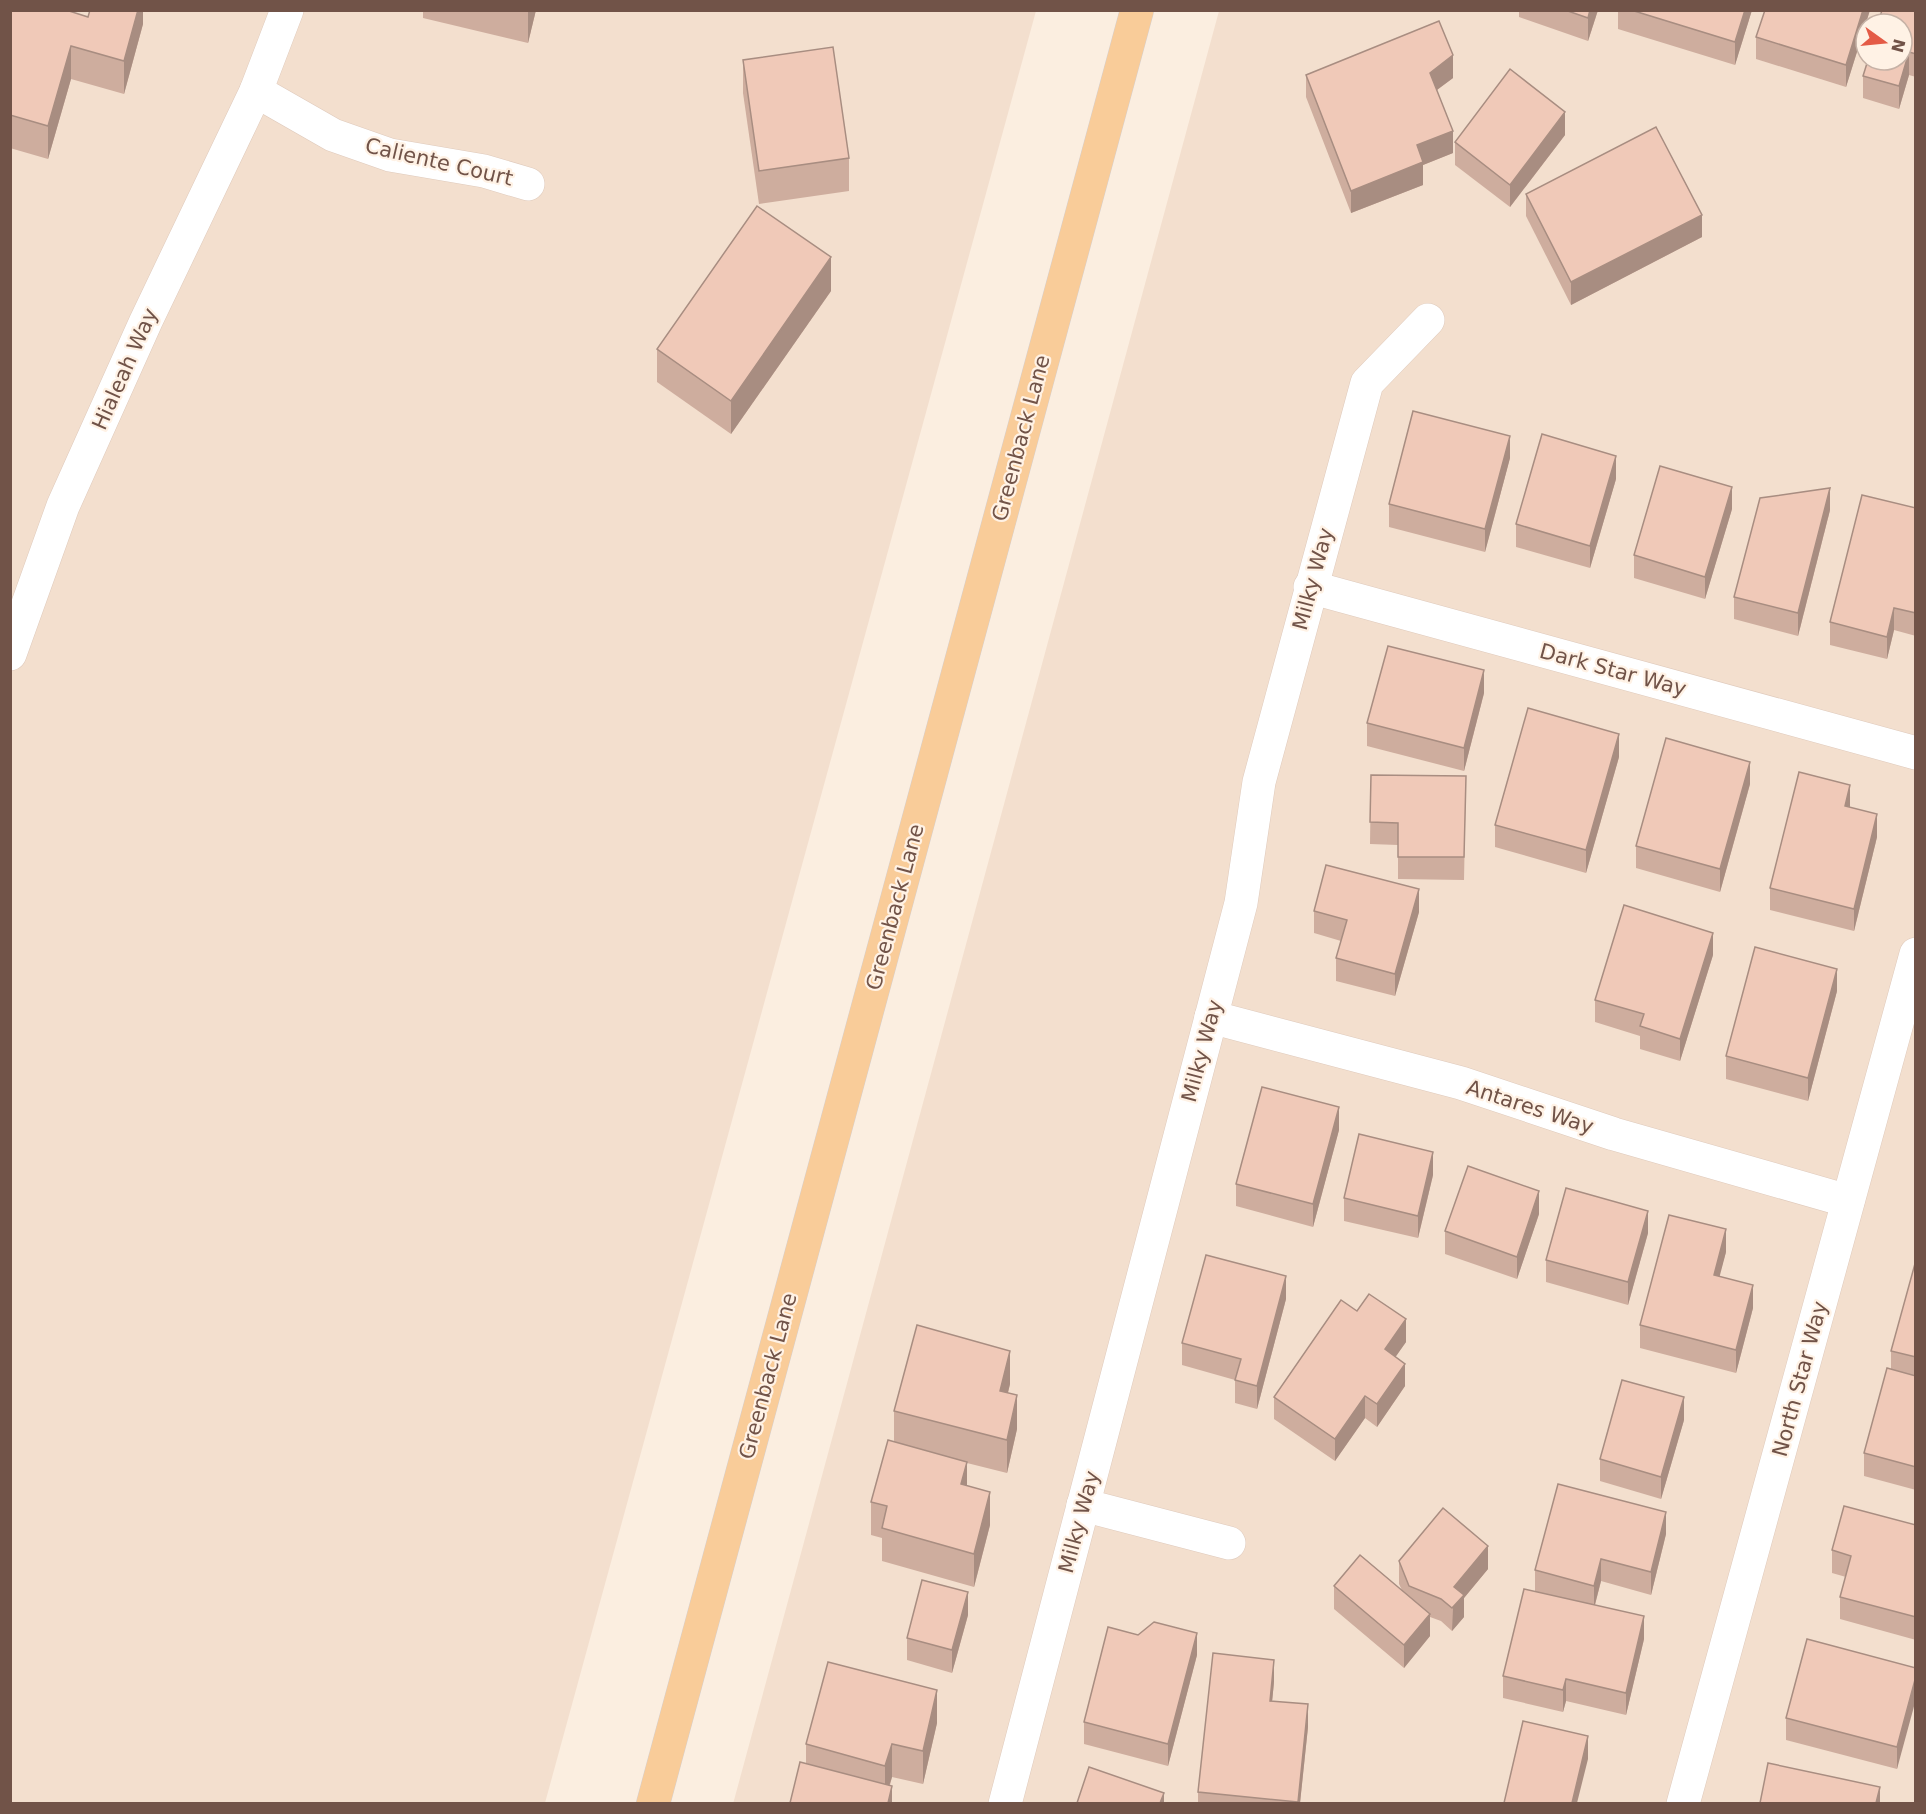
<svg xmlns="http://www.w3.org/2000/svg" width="1926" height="1814" font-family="'DejaVu Sans',sans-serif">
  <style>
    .residential { fill: #f3dfce; fill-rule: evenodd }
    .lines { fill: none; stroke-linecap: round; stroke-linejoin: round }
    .minor-casing { stroke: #dfcabc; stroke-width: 34 }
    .primary-casing { stroke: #d7cfcc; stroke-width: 34 }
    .minor { stroke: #fff; stroke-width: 33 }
    .primary { stroke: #f9cc99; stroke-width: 33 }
    .wall { fill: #cead9e }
    .shaded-wall { fill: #a88d81 }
    .building { fill: #f0c9b8; stroke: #a88d81; stroke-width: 1.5 }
    .labels { text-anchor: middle; stroke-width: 4.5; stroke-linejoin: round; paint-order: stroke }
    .street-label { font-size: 21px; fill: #715348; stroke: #fff2e5 }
  </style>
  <rect width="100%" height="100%" fill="#fbeee0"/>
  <g class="residential">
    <path d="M 11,11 L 1036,11 L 545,1803 L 11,1804 Z"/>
    <path d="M 1219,11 L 1915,11 L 1915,1803 L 733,1804 ZM 1866,24 L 1902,24 L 1902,60 L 1866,60 Z"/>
  </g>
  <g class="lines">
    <defs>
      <g id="minor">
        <path d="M 256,91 L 333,135 L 390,155 L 484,171 L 528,184"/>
        <path d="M 1310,587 L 1916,753"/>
        <path d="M 10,654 L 63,506 L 146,321 L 256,91 L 287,10"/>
        <path d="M 1211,1017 L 1461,1083 L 1614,1134 L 1848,1201"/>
        <path d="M 1083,1505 L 1229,1543"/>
        <path d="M 1005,1804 L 1241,903 L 1259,782 L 1367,383 L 1428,320"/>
        <path d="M 1683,1804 L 1916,954"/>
      </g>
      <path id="primary" d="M 653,1804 L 1137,10"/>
    </defs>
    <use href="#minor" class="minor-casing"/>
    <use href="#primary" class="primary-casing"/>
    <use href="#minor" class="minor"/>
    <use href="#primary" class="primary"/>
  </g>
  <g class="wall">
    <path d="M 10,10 L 88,17 L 143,10 L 143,24 L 124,94 L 71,79 L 48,159 L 10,148 Z"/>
    <path d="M 423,10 L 536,10 L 528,43 L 423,18 Z"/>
    <path d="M 1519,10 L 1598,10 L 1588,41 L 1519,17 Z"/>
    <path d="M 1618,10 L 1752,10 L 1735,65 L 1618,29 Z"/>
    <path d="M 1765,10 L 1870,10 L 1846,87 L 1756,59 L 1756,37 Z"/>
    <path d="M 1916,10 L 1916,77 L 1909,75 L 1899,109 L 1863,98 L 1863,76 Z"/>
    <path d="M 743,60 L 849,158 L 849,191 L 759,204 L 743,93 Z"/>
    <path d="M 1306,75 L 1453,78 L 1437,90 L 1453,153 L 1423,165 L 1423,185 L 1351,213 L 1306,97 Z"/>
    <path d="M 1565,135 L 1510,207 L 1455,165 L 1455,142 Z"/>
    <path d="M 1526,194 L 1702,237 L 1571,305 L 1526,216 Z"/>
    <path d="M 831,291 L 731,434 L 657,382 L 657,349 Z"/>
    <path d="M 1510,458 L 1485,552 L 1389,527 L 1389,504 Z"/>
    <path d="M 1616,479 L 1590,568 L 1516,547 L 1516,524 Z"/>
    <path d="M 1916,508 L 1916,636 L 1894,630 L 1887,659 L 1830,645 L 1830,622 Z"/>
    <path d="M 1732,509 L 1705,599 L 1634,578 L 1634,555 Z"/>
    <path d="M 1830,510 L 1798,636 L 1734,619 L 1734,597 Z"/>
    <path d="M 1484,693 L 1464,771 L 1367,746 L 1367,723 Z"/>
    <path d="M 1619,757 L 1586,873 L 1495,847 L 1495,825 Z"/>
    <path d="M 1371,775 L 1466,776 L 1464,880 L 1398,879 L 1398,845 L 1370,844 Z"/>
    <path d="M 1750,784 L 1720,892 L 1636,868 L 1636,846 Z"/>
    <path d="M 1850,807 L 1877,837 L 1854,931 L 1770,910 L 1770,888 Z"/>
    <path d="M 1314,911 L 1419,912 L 1395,996 L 1336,981 L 1336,958 L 1341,941 L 1314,933 Z"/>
    <path d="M 1713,955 L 1680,1061 L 1640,1049 L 1640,1036 L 1595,1022 L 1595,1000 Z"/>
    <path d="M 1837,991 L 1808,1101 L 1726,1079 L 1726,1056 Z"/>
    <path d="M 1339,1130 L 1313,1227 L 1236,1206 L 1236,1184 Z"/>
    <path d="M 1433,1175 L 1418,1238 L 1344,1221 L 1344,1198 Z"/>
    <path d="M 1539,1214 L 1517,1279 L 1445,1254 L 1445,1231 Z"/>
    <path d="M 1648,1233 L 1628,1305 L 1546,1282 L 1546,1260 Z"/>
    <path d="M 1726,1252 L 1719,1276 L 1753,1308 L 1736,1373 L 1640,1348 L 1640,1325 Z"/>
    <path d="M 1916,1260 L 1916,1490 L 1864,1476 L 1864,1453 L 1891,1369 L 1891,1351 Z"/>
    <path d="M 1286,1299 L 1257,1409 L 1235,1403 L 1235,1380 L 1182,1365 L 1182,1343 Z"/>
    <path d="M 1357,1311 L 1406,1342 L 1395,1357 L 1405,1386 L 1377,1427 L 1365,1418 L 1335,1461 L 1274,1419 L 1274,1397 Z"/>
    <path d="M 1010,1384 L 1008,1393 L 1017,1429 L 1007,1473 L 967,1463 L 967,1486 L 990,1525 L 974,1587 L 882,1561 L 882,1538 L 871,1535 L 871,1502 L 894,1442 L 894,1411 Z"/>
    <path d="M 1684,1420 L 1661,1499 L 1600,1481 L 1600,1459 Z"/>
    <path d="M 1916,1525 L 1916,1640 L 1840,1619 L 1840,1597 L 1846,1577 L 1832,1573 L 1832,1550 Z"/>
    <path d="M 1666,1534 L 1651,1595 L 1601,1581 L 1595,1605 L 1644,1639 L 1626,1715 L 1566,1701 L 1563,1712 L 1503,1698 L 1503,1676 L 1535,1591 L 1535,1570 Z"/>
    <path d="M 1399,1561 L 1488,1569 L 1464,1598 L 1464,1617 L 1452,1631 L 1441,1621 L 1430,1617 L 1430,1636 L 1404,1668 L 1334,1609 L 1334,1586 L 1402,1590 L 1399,1584 Z"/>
    <path d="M 968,1615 L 952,1673 L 907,1660 L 907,1638 Z"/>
    <path d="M 1197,1655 L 1168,1766 L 1084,1744 L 1084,1722 Z"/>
    <path d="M 1916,1668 L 1897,1769 L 1786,1740 L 1786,1718 Z"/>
    <path d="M 1274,1682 L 1272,1701 L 1308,1727 L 1300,1803 L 1198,1803 L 1198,1792 Z"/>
    <path d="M 937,1723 L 923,1784 L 892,1777 L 890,1785 L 892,1803 L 806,1763 L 806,1744 Z"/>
  </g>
  <g class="shaded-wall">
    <path d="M 138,10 L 143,10 L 143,24 L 124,94 L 124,61 Z"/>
    <path d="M 528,10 L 536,10 L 528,43 Z"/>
    <path d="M 1590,10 L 1598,10 L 1588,41 L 1588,18 Z"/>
    <path d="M 1745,10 L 1752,10 L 1735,65 L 1735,42 Z"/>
    <path d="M 1863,10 L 1870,10 L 1846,87 L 1846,65 Z"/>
    <path d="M 71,46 L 71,79 L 48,159 L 48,126 Z"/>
    <path d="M 1909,52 L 1909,75 L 1899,109 L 1899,86 Z"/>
    <path d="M 1453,55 L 1453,78 L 1430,95 L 1430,73 Z"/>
    <path d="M 1565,112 L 1565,135 L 1510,207 L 1510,185 Z"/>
    <path d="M 1453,131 L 1453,153 L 1423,165 L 1423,185 L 1351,213 L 1351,191 L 1417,145 Z"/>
    <path d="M 1702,215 L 1702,237 L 1571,305 L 1571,282 Z"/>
    <path d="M 831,257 L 831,291 L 731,434 L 731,401 Z"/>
    <path d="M 1510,436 L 1510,458 L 1485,552 L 1485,529 Z"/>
    <path d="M 1616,456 L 1616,479 L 1590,568 L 1590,546 Z"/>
    <path d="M 1732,487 L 1732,509 L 1705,599 L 1705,577 Z"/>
    <path d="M 1830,488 L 1830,510 L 1798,636 L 1798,613 Z"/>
    <path d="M 1894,608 L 1894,630 L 1887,659 L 1887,637 Z"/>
    <path d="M 1484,670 L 1484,693 L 1464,771 L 1464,748 Z"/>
    <path d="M 1619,734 L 1619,757 L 1586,873 L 1586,850 Z"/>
    <path d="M 1750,762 L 1750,784 L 1720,892 L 1720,869 Z"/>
    <path d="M 1850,785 L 1850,807 L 1845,806 Z"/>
    <path d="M 1877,814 L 1877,837 L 1854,931 L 1854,909 Z"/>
    <path d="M 1419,889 L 1419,912 L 1395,996 L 1395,974 Z"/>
    <path d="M 1713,933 L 1713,955 L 1680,1061 L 1680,1039 Z"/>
    <path d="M 1837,969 L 1837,991 L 1808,1101 L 1808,1078 Z"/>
    <path d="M 1339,1107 L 1339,1130 L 1313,1227 L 1313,1204 Z"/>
    <path d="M 1433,1152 L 1433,1175 L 1418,1238 L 1418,1216 Z"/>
    <path d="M 1539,1191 L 1539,1214 L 1517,1279 L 1517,1257 Z"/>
    <path d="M 1648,1211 L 1648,1233 L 1628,1305 L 1628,1282 Z"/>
    <path d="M 1726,1229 L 1726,1252 L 1714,1298 L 1714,1275 Z"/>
    <path d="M 1286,1276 L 1286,1299 L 1257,1409 L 1257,1386 Z"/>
    <path d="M 1753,1285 L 1753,1308 L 1736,1373 L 1736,1350 Z"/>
    <path d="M 1406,1319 L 1406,1342 L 1385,1372 L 1385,1349 Z"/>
    <path d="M 1010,1351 L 1010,1384 L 1000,1424 L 1000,1391 Z"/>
    <path d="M 1405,1364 L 1405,1386 L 1377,1427 L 1377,1404 Z"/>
    <path d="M 1017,1395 L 1017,1429 L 1007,1473 L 1007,1440 Z"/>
    <path d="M 1365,1396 L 1365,1418 L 1335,1461 L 1335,1439 Z"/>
    <path d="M 1684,1397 L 1684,1420 L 1661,1499 L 1661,1477 Z"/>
    <path d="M 967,1462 L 967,1495 L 961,1484 Z"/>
    <path d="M 990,1492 L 990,1525 L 974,1587 L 974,1554 Z"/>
    <path d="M 1666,1512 L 1666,1534 L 1651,1595 L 1651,1572 Z"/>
    <path d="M 1488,1546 L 1488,1569 L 1464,1598 L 1464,1617 L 1452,1631 L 1454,1587 Z"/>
    <path d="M 1601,1559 L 1601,1581 L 1594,1608 L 1594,1586 Z"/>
    <path d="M 968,1592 L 968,1615 L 952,1673 L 952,1650 Z"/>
    <path d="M 1430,1614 L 1430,1636 L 1404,1668 L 1404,1645 Z"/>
    <path d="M 1644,1616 L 1644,1639 L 1626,1715 L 1626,1693 Z"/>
    <path d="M 1197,1633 L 1197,1655 L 1168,1766 L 1168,1744 Z"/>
    <path d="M 1274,1660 L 1274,1682 L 1270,1723 L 1270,1701 Z"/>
    <path d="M 1916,1676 L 1916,1699 L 1897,1769 L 1897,1747 Z"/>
    <path d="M 1566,1679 L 1566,1701 L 1563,1712 L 1563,1690 Z"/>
    <path d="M 937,1690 L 937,1723 L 923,1784 L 923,1751 Z"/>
    <path d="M 1308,1704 L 1308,1727 L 1300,1803 L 1298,1803 Z"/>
    <path d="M 1588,1736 L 1588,1759 L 1577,1803 L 1572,1803 Z"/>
    <path d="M 892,1744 L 892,1777 L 885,1799 L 885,1766 Z"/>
    <path d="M 892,1786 L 892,1803 L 888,1803 Z"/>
    <path d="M 1880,1787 L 1880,1803 L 1876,1803 Z"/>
    <path d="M 1164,1793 L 1164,1803 L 1160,1803 Z"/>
  </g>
  <g class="building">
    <path d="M 10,10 L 66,10 L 88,17 L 90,10 L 138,10 L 124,61 L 71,46 L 48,126 L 10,115 Z"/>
    <path d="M 1565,10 L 1590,10 L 1588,18 Z"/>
    <path d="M 1631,10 L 1745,10 L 1735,42 Z"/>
    <path d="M 1765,10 L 1863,10 L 1846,65 L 1756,37 Z"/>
    <path d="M 1882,10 L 1916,10 L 1916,54 L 1909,52 L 1899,86 L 1863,76 L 1868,60 L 1902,60 L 1902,24 L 1878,24 Z"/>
    <path d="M 1439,21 L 1453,55 L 1430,73 L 1453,131 L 1417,145 L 1423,162 L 1351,191 L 1306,75 Z"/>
    <path d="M 833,47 L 849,158 L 759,171 L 743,60 Z"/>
    <path d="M 1510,69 L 1565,112 L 1510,185 L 1455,142 Z"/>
    <path d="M 1656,127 L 1702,215 L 1571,282 L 1526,194 Z"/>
    <path d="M 757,206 L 831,257 L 731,401 L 657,349 Z"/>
    <path d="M 1413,411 L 1510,436 L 1485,529 L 1389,504 Z"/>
    <path d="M 1542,434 L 1616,456 L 1590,546 L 1516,524 Z"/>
    <path d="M 1660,466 L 1732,487 L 1705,577 L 1634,555 Z"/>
    <path d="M 1830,488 L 1798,613 L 1734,597 L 1760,498 Z"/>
    <path d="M 1862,495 L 1916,508 L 1916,613 L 1894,608 L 1887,637 L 1830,622 Z"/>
    <path d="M 1388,646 L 1484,670 L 1464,748 L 1367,723 Z"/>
    <path d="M 1528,708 L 1619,734 L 1586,850 L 1495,825 Z"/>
    <path d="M 1666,738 L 1750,762 L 1720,869 L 1636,846 Z"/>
    <path d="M 1799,772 L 1850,785 L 1845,806 L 1877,814 L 1854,909 L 1770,888 Z"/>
    <path d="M 1371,775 L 1466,776 L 1464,857 L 1398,857 L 1398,823 L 1370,822 Z"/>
    <path d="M 1326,865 L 1419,889 L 1395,974 L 1336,958 L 1347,920 L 1314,911 Z"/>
    <path d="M 1624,905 L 1713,933 L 1680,1039 L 1640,1026 L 1644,1014 L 1595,1000 Z"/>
    <path d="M 1755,947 L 1837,969 L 1808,1078 L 1726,1056 Z"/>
    <path d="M 1262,1087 L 1339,1107 L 1313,1204 L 1236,1184 Z"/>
    <path d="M 1359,1134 L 1433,1152 L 1418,1216 L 1344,1198 Z"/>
    <path d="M 1468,1166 L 1539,1191 L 1517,1257 L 1445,1231 Z"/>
    <path d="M 1566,1188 L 1648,1211 L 1628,1282 L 1546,1260 Z"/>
    <path d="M 1669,1215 L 1726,1229 L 1714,1275 L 1753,1285 L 1736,1350 L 1640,1325 Z"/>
    <path d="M 1206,1255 L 1286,1276 L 1257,1386 L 1235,1380 L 1241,1359 L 1182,1343 Z"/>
    <path d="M 1916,1260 L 1916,1357 L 1891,1351 Z"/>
    <path d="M 1369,1294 L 1406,1319 L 1385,1349 L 1405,1364 L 1377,1404 L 1365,1396 L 1335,1439 L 1274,1397 L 1341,1300 L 1357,1311 Z"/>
    <path d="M 917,1325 L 1010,1351 L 1000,1391 L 1017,1395 L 1007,1440 L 894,1411 Z"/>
    <path d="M 1887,1368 L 1916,1376 L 1916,1467 L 1864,1453 Z"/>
    <path d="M 1622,1380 L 1684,1397 L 1661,1477 L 1600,1459 Z"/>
    <path d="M 888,1440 L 967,1462 L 961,1484 L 990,1492 L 974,1554 L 882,1528 L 887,1506 L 871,1502 Z"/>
    <path d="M 1558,1484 L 1666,1512 L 1651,1572 L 1601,1559 L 1594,1586 L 1535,1570 Z"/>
    <path d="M 1844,1506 L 1916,1525 L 1916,1617 L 1840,1597 L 1851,1556 L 1832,1550 Z"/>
    <path d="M 1443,1508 L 1488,1546 L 1454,1587 L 1464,1595 L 1452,1608 L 1441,1599 L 1409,1586 L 1399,1561 Z"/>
    <path d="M 1360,1555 L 1430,1614 L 1404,1645 L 1334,1586 Z"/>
    <path d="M 922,1580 L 968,1592 L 952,1650 L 907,1638 Z"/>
    <path d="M 1524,1589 L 1644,1616 L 1626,1693 L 1566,1679 L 1563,1690 L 1503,1676 Z"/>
    <path d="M 1154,1622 L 1197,1633 L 1168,1744 L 1084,1722 L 1108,1627 L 1138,1635 Z"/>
    <path d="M 1807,1639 L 1916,1668 L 1916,1676 L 1897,1747 L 1786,1718 Z"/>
    <path d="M 1213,1653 L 1274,1660 L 1270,1701 L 1308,1704 L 1298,1802 L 1198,1792 Z"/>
    <path d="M 828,1662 L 937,1690 L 923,1751 L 892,1744 L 885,1766 L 806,1744 Z"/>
    <path d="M 1523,1721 L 1588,1736 L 1572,1803 L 1504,1803 Z"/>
    <path d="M 800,1762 L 892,1786 L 888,1803 L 790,1803 Z"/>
    <path d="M 1768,1763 L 1880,1787 L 1876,1803 L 1760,1803 Z"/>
    <path d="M 1089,1767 L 1164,1793 L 1160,1803 L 1077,1803 Z"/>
  </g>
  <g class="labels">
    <g class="street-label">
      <text transform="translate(439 162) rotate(13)" y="7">Caliente Court</text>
      <text transform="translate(125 369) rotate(-66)" y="7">Hialeah Way</text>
      <text transform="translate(1021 438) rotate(-75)" y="7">Greenback Lane</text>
      <text transform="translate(1313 579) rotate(-75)" y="7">Milky Way</text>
      <text transform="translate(1613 670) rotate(15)" y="7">Dark Star Way</text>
      <text transform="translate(895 907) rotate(-75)" y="7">Greenback Lane</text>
      <text transform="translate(1202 1051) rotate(-75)" y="7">Milky Way</text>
      <text transform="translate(1530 1107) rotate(18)" y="7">Antares Way</text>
      <text transform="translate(768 1376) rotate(-75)" y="7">Greenback Lane</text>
      <text transform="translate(1800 1379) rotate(-75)" y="7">North Star Way</text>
      <text transform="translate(1079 1522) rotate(-75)" y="7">Milky Way</text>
    </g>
  </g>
  <rect width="1926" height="1814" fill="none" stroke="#715348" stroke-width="24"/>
  <g transform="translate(1884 42) rotate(105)"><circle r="28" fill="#fff2e5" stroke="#c6b2a6" stroke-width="1.5"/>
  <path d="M0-4.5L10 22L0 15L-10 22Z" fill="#e45b46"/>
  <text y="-9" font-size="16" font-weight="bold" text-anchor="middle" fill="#715348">N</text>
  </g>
</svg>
